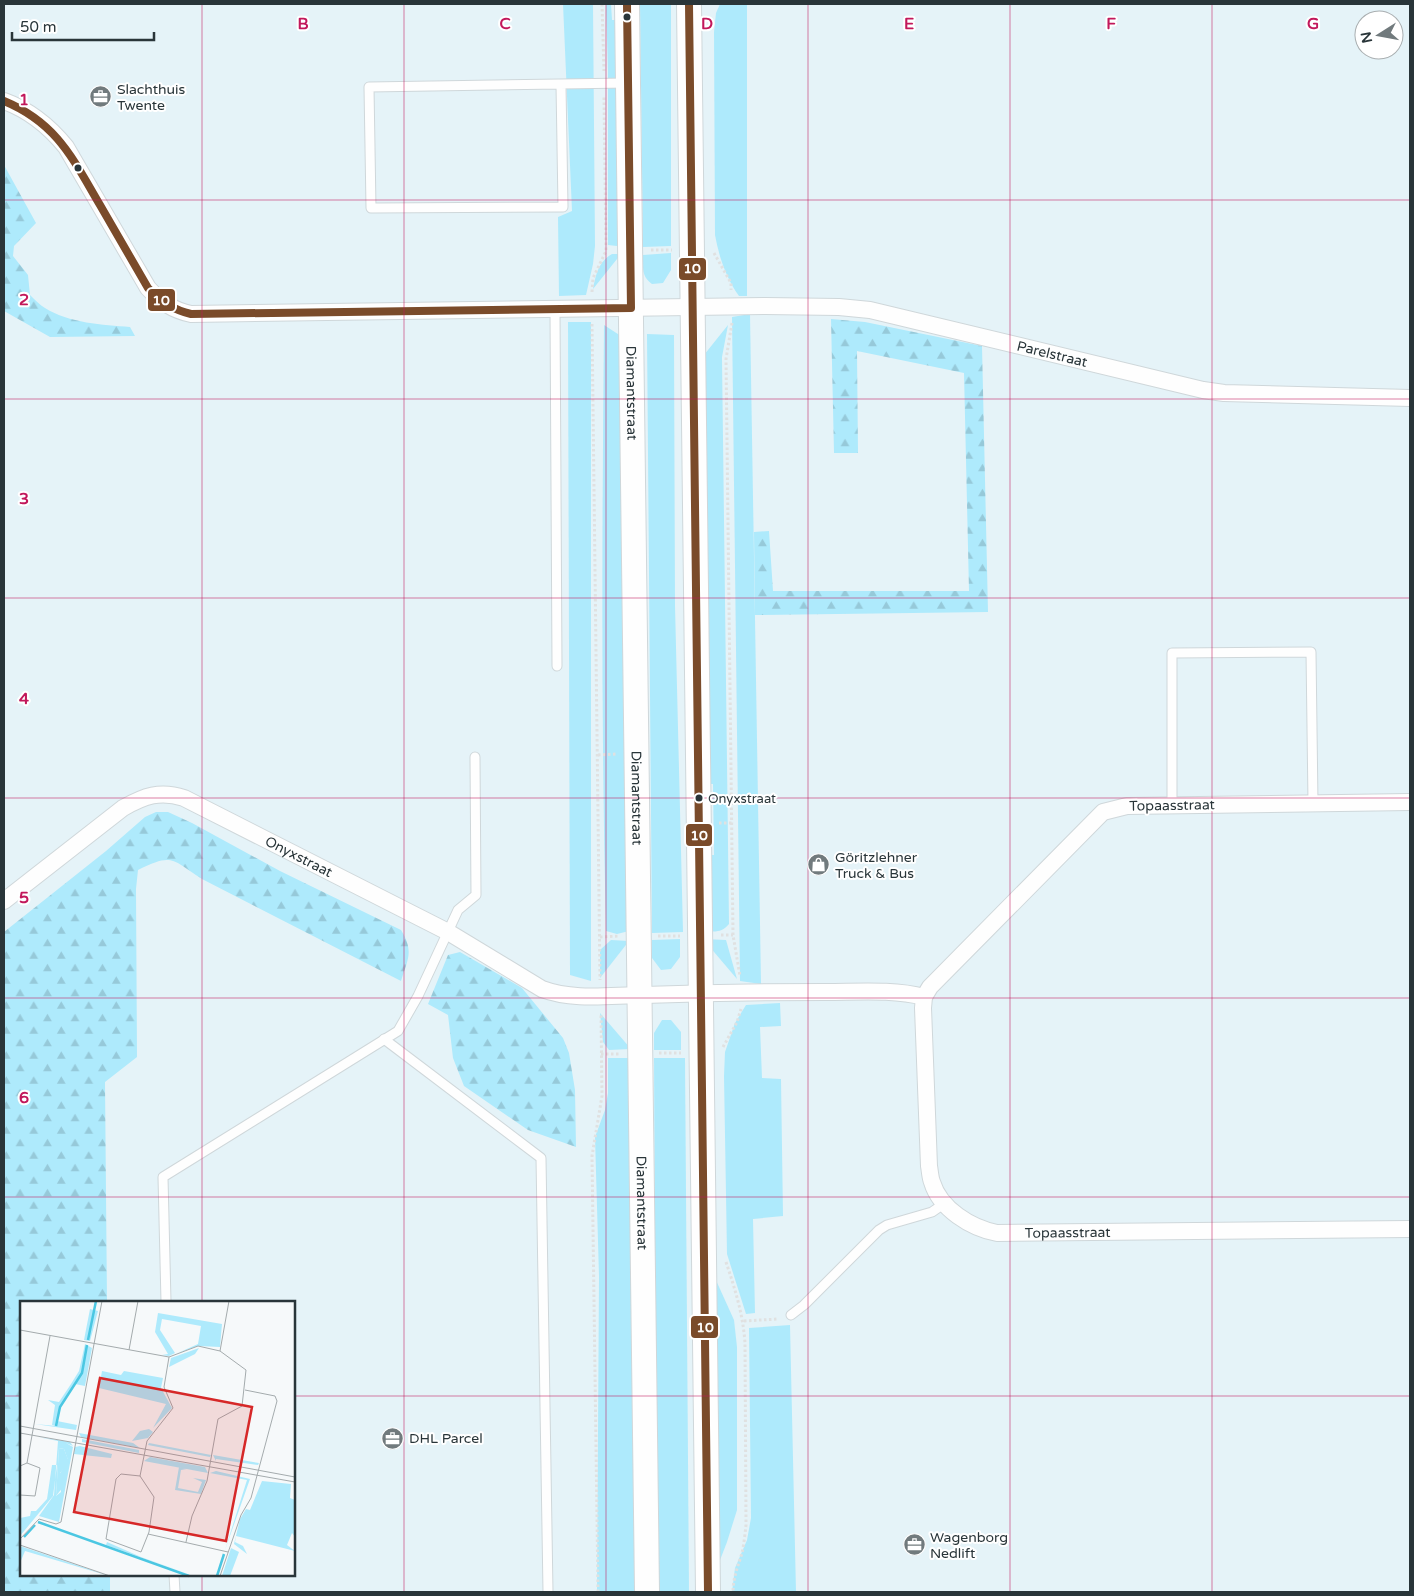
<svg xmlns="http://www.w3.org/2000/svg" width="1414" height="1596" font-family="'Varela Round',sans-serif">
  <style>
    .built { fill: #e5f3f8; fill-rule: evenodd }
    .grass { fill: #aeeafc }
    .forest { fill: url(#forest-firs) }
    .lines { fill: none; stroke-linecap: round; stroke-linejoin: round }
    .lane-casing { stroke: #cfd7da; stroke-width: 11 }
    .street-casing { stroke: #cfd7da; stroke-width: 18 }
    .secondary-casing { stroke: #cfd7da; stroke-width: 26 }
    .path { stroke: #e0e1e1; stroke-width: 3; stroke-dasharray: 2.5 2.5; stroke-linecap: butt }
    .lane { stroke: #fefefe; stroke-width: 9 }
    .street { stroke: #fefefe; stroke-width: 16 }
    .secondary { stroke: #fefefe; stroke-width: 24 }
    .bus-1-casing { stroke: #fff; stroke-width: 11 }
    .bus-1 { stroke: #7a4b2a; stroke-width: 8 }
    .grid { fill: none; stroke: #c2185b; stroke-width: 1; stroke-opacity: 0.55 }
    .bus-dot { fill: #293539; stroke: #fff; stroke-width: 2 }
    .labels { text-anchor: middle; stroke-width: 4; stroke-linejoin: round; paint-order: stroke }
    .bus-label { font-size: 13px; fill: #293539; stroke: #fff; text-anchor: start }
    .poi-label { font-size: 14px; fill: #293539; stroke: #fff; text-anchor: start }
    .street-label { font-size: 14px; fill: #293539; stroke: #fff }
    .inset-river { fill: none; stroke: #4bc7e2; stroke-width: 2.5 }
    .inset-road { fill: none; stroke: #a4abad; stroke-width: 1 }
    .view { fill: #d62828; fill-opacity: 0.15; stroke: #d62828; stroke-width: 2.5 }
    .inset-edge { fill: none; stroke: #293539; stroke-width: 2.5 }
    .grid-label { font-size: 16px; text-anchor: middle; font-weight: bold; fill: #c2185b; stroke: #fff; stroke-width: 4; stroke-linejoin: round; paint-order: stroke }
    .line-badge { stroke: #fff; stroke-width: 2 }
    .badge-label { font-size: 14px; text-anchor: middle; font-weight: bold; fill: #fff }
  </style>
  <defs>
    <pattern id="forest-firs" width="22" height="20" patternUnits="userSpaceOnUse" patternTransform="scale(1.25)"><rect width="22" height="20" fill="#aeeafc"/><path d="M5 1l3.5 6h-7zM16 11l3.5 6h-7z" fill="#96c9d9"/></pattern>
  </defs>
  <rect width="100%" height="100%" fill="#f6f9fa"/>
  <path class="built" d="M 4,4 L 1410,4 L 1410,1592 L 4,1592 ZM 1364,20 L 1394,20 L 1394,50 L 1364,50 ZM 21,1302 L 294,1302 L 294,1575 L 21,1575 Z"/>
  <g class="grass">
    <path d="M 563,4 L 593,4 L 595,246 L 593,264 L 586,295 L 559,296 L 558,217 L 572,211 Z"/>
    <path d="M 606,4 L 611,4 L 612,20 L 621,20 L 621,242 L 617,246 L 608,245 L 608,71 Z"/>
    <path d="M 640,4 L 671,4 L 671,246 L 643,247 Z"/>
    <path d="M 720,4 L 747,4 L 747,296 L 739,296 C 726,278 719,257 715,235 L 714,32 L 716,13 Z"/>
    <path d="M 671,253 L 671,270 L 663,283 L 652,284 C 641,276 643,267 643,255 Z"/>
    <path d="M 612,254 L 621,254 L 593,289 C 596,275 598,262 612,254 Z"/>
    <path d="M 750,314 L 761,984 L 740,981 L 732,317 Z"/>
    <path d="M 568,322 L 591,322 L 591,981 L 570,975 Z"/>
    <path d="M 604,325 L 624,338 L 629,931 L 617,934 L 606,931 C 601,729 602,527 604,325 Z"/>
    <path d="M 728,325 L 722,357 L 729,924 C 722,932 717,932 706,931 L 705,855 L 714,855 L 713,784 L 704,784 L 700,360 Z"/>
    <path d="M 647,334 L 674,335 L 675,606 L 683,932 L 652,933 Z"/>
    <path d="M 680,939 L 680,957 L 671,969 L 661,970 L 652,958 L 652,940 Z"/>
    <path d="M 703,939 L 726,940 L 737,979 Z"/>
    <path d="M 611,940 L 629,941 L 600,978 L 600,950 Z"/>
    <path d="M 780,1003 L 781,1026 L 760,1027 L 762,1078 L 781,1079 L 783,1216 L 753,1219 L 755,1313 L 746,1314 L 727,1254 L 724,1076 L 725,1052 L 735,1023 L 746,1005 Z"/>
    <path d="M 600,1013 L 631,1049 L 609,1050 L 603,1042 Z"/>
    <path d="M 662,1020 L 671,1020 L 681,1032 L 681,1050 L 654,1050 L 654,1033 Z"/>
    <path d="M 608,1058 L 631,1058 L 635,1592 L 597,1592 L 599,1276 L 595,1137 L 605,1110 L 608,1093 Z"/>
    <path d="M 654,1058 L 685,1058 L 689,1592 L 657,1592 Z"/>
    <path d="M 710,1267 L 734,1320 L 737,1347 L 737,1510 L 727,1542 L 710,1586 Z"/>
    <path d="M 790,1325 L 796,1592 L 732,1592 L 735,1568 L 747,1540 L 751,1518 L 749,1328 Z"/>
  </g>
  <g class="forest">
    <path d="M 4,165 L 36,223 L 14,246 L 13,256 L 28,275 L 30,295 C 35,300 40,305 45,308 C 69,323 103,325 130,327 L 135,336 L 50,337 L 4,311 Z"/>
    <path d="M 831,319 L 865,322 L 982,346 L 988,612 L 755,615 L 754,532 L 769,531 L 773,591 L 969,591 L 964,373 L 857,351 L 858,453 L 834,453 Z"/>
    <path d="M 156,812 L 168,812 L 192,823 L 280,871 L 401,930 C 414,951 408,959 401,981 L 202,879 C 171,859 173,853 138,870 L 136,889 L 137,1057 L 105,1082 L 107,1302 L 21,1302 L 21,1575 L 110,1575 L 110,1592 L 4,1592 L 4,932 L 106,851 L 145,817 Z"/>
    <path d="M 460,952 L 522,988 L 563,1038 L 569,1053 L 575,1090 L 576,1147 L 528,1130 L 464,1086 L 453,1058 L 448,1015 L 428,1004 L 448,955 Z"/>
  </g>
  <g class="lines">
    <defs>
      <g id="lane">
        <path d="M 561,85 L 563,207 L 371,208 L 369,87 L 628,83"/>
        <path d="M 555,310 L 557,666"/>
        <path d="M 1172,805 L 1172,653 L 1311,652 L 1313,803"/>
        <path d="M 384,1039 L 541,1158 L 548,1592"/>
        <path d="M 166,1302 L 163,1177 L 398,1031 L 418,996 L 458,910 L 476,895 L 475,757"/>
        <path d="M 791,1315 L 804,1305 L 879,1230 L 887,1225 L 932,1212 L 945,1203"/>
        <path d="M 174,1575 L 175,1592"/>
      </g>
      <g id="street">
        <path id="s1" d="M 4,101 C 29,110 49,126 66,147 L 148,288 C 160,301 172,310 191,314 L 765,306 L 839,307 L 870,310 L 1203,390 L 1224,393 L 1410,398"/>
        <path id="s2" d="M 1410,802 L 1127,806 L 1103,812 L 930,987 L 924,997 L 923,1008 L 929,1166 C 930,1171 930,1177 932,1182 C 940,1209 971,1228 997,1233 L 1410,1229"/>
        <path id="s3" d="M 4,901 L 123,808 C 144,796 160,790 184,798 L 448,932 L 542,989 C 574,1001 611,995 644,995 C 705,993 765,992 826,992 C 858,992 893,989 924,997"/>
      </g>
      <g id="secondary">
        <path id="s4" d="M 627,4 L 647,1592"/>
        <path d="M 689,4 L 708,1592"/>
      </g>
    </defs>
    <use href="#lane" class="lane-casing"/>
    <use href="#street" class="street-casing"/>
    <use href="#secondary" class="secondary-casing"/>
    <g class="path">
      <path d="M 602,4 L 604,71"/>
      <path d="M 651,250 L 672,250"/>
      <path d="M 714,253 L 731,283 L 731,290"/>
      <path d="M 592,292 L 593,278 L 606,251 L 604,97"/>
      <path d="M 732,323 L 726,359 L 733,935 L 740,976"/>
      <path d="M 592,324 L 600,980"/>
      <path d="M 598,755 L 617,754"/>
      <path d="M 719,823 L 732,823"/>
      <path d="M 721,935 L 733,935"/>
      <path d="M 658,936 L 680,936"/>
      <path d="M 600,937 L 620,936"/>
      <path d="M 723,1047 L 737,1022 L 741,1009"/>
      <path d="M 659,1053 L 681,1053"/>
      <path d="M 601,1054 L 621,1054"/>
      <path d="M 726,1262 C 735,1289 743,1314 745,1343 L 746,1525 C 745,1534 744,1544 742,1553 C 738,1566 733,1578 733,1592"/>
      <path d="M 744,1321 L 778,1319"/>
      <path d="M 598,1592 L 592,1156 L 602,1096 L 601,1014"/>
    </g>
    <use href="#lane" class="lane"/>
    <use href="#street" class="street"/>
    <use href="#secondary" class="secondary"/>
    <defs>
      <g id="bus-1">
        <path d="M 689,4 L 708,1592"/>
        <path d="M 4,101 C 57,123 73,159 100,205 C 116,233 132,260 148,288 C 160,301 173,310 191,314 L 631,308 L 627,4"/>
      </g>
    </defs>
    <use href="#bus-1" class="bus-1-casing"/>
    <use href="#bus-1" class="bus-1"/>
  </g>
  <path class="grid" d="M 202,4 L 202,1302M 404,4 L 404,1592M 606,4 L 606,1592M 808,4 L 808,1592M 1010,4 L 1010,1592M 1212,4 L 1212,1592M 4,200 L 1410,200M 4,399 L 1410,399M 4,598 L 1410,598M 4,798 L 1410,798M 4,998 L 1410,998M 4,1197 L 1410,1197M 4,1396 L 21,1396M 294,1396 L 1410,1396M 202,1575 L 202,1592"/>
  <defs>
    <symbol id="office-disc" viewBox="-11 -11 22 22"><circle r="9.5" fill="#717a7d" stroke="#fff"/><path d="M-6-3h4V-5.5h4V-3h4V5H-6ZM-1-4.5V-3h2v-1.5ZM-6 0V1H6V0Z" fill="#fff"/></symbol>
    <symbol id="shop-disc" viewBox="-11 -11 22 22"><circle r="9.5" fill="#717a7d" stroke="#fff"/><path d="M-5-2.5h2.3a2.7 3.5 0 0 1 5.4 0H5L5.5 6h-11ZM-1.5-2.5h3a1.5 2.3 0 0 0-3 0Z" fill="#fff"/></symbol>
  </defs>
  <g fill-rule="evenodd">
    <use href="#office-disc" x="88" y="84" width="25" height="25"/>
    <use href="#shop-disc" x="806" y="852" width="25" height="25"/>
    <use href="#office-disc" x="380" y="1426" width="25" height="25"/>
    <use href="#office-disc" x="902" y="1532" width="25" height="25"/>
  </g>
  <g class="bus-dot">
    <circle cx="627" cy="17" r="4.5"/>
    <circle cx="78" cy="168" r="4.5"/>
    <circle cx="699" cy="798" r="4.5"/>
  </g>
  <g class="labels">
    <g class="bus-label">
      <text x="708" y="803">Onyxstraat</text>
    </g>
    <g class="poi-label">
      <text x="117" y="94">Slachthuis<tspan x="117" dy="16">Twente</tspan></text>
      <text x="835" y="862">Göritzlehner<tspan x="835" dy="16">Truck &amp; Bus</tspan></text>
      <text x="409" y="1443">DHL Parcel</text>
      <text x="930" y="1542">Wagenborg<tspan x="930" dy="16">Nedlift</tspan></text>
    </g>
    <g class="street-label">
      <text dy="5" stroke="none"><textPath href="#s1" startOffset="1159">Parelstraat</textPath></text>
      <text dy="5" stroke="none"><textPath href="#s4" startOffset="389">Diamantstraat</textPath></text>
      <text dy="5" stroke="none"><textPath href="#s4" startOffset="794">Diamantstraat</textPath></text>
      <text transform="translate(1172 805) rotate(-1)" y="5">Topaasstraat</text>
      <text dy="5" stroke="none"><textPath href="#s3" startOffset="344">Onyxstraat</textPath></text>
      <text dy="5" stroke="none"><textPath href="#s4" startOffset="1199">Diamantstraat</textPath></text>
      <text dy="5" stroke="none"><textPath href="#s2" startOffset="908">Topaasstraat</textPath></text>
    </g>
  </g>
  <g transform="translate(20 1301)">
    <rect width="275" height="275" fill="#f6f9fa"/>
    <path d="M 70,8 L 78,10 L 70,40 L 64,39 ZM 138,12 L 202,23 L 200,46 L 178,45 L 158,52 L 178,43 L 181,25 L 142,18 L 140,29 L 155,52 L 149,55 L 142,54 L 148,53 L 135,31 ZM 37,120 L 57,124 L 56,129 L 15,123 L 36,125 ZM 59,132 L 113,142 L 120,147 L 61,136 ZM 18,136 L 50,141 L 53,145 L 46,142 L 53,146 L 39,221 L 19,215 L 34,194 L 38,140 ZM 39,147 L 44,148 L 48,159 L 39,174 L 41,191 L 36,195 ZM 62,138 L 119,149 L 119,152 L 62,141 ZM 129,142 L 191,154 L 190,156 L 128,144 ZM 60,145 L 92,153 L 91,157 L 54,153 L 55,146 ZM 193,154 L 239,162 L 238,164 L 196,158 L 196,160 ZM 130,156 L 185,166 L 188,172 L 124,160 ZM 32,164 L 37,164 L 33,195 L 0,235 L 0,217 L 10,215 L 11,210 L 16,210 L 27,198 ZM 196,170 L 230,178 L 205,249 L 227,179 L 190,172 ZM 242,180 L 271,183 L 270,197 L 275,199 L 275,236 L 272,232 L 267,244 L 275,250 L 216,235 L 215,241 L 223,245 L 227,253 L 214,243 L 220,218 L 226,208 L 230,209 ZM 87,241 L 121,256 L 174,275 L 86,244 ZM 0,245 L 89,275 L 5,250 L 0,262 ZM 211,247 L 219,251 L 210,275 L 202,275 Z" fill="#aeeafc" fill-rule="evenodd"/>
    <path d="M 65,43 L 72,47 L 65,85 L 55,83 L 40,106 L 36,125 L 32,124 L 35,104 L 28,99 L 39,101 L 51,83 L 59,70 ZM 179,47 L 175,53 L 149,66 L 151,57 ZM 82,70 L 101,74 L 104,70 L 143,77 L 141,87 L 152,107 L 133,127 L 146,103 L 79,87 ZM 129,128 L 133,131 L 128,137 L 112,140 L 120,130 ZM 39,147 L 44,148 L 49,161 L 40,172 L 43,186 L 36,195 ZM 159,166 L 167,168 L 161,169 L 158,187 L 178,191 L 182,181 L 173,177 L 186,179 L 181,193 L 155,189 Z" fill="#aeeafc"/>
    <path class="inset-river" d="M 68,39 L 76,0M 36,125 L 40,106 L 62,72 L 67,44M 18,221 L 169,275M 4,236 L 15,224M 197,275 L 204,253"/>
    <path class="inset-road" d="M 0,29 L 149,56 L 178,45 L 200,50 L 226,69 L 222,105 L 198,118 L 187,180 L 172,215 L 166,241M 109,49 L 118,0M 200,50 L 209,0M 0,125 L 275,176M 0,132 L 275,181M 7,162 L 30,35M 0,165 L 7,162 L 20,167 L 15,195 L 0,194M 101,173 L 120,175 L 134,196 L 129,231 L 121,251 L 86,238 L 96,178 ZM 120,175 L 127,140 L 153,107 L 144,86 L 149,56M 128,233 L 208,251M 0,238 L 19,218 L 36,223 L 41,221 L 82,0M 0,244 L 90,275M 200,275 L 221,214 L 231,197 L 257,100 L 255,95 L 225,89"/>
    <path class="view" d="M 80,77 L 232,106 L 206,240 L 54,211 Z"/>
    <rect width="275" height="275" class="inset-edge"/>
  </g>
  <g class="grid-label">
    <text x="303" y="29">B</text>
    <text x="505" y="29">C</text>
    <text x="707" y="29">D</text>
    <text x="909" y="29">E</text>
    <text x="1111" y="29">F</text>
    <text x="1313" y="29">G</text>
    <text x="24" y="105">1</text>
    <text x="24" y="305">2</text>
    <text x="24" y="504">3</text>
    <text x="24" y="704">4</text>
    <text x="24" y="903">5</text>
    <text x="24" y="1103">6</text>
  </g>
  <g class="line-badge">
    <rect x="678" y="257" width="29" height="24" rx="5" fill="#7a4b2a"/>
    <rect x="147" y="288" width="29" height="24" rx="5" fill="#7a4b2a"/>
    <rect x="685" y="823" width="28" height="24" rx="5" fill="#7a4b2a"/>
    <rect x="690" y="1315" width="29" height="24" rx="5" fill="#7a4b2a"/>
  </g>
  <g class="badge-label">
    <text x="692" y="273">10</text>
    <text x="161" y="305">10</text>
    <text x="699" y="840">10</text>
    <text x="705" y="1332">10</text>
  </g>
  <rect width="1414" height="1596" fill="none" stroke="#293539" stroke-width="10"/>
  <g transform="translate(1379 35) rotate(259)"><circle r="24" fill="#ffffff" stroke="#a9aeb0"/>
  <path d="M0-4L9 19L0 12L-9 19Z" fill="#717a7d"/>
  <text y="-8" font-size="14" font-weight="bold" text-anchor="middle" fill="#293539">N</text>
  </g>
  <path d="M12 32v8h142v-8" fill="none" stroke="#293539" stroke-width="2.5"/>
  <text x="20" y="32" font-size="15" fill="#293539" stroke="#ffffff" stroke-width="4" paint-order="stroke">50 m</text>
</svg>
